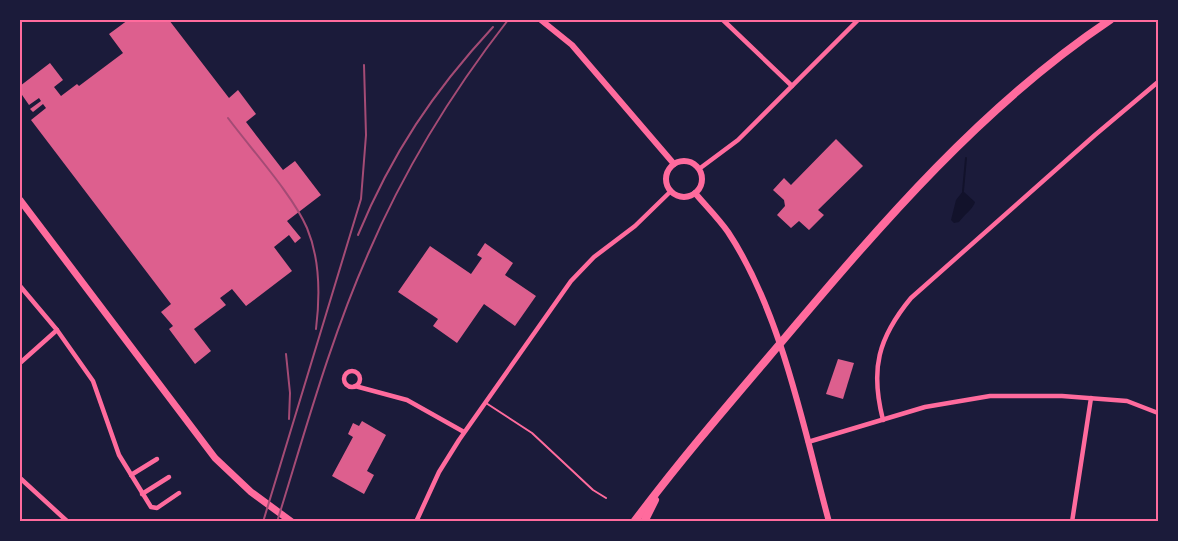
<svg xmlns="http://www.w3.org/2000/svg" width="1178" height="541" font-family="'Fira Sans',sans-serif">
  <style>
    .water { fill: #12122b }
    .lines { fill: none; stroke-linecap: round; stroke-linejoin: round }
    .stream { stroke: #12122b; stroke-width: 2 }
    .building { fill: #dd5f8e }
    .service { stroke: #ff6b9d; stroke-width: 2 }
    .minor { stroke: #ff6b9d; stroke-width: 4.5 }
    .tertiary { stroke: #ff6b9d; stroke-width: 6 }
    .secondary { stroke: #ff6b9d; stroke-width: 7 }
    .trunk { stroke: #ff6b9d; stroke-width: 8 }
    .rail { stroke: #a44b75; stroke-width: 2 }
    .neatline { fill: none; stroke: #ff6b9d; stroke-width: 2 }
  </style>
  <rect width="100%" height="100%" fill="#1b1b3a"/>
  <path class="water" d="M 963,191 L 975,202 C 974,208 963,216 959,222 L 954,223 L 951,220 L 956,200 Z"/>
  <g class="lines">
    <path class="stream" d="M 963,191 L 966,158"/>
  </g>
  <g class="building">
    <path d="M 128,20 L 169,20 L 229,98 L 238,90 L 256,114 L 246,122 L 283,170 L 295,161 L 321,195 L 287,221 L 301,238 L 295,243 L 289,235 L 274,247 L 292,271 L 246,306 L 232,289 L 220,298 L 226,305 L 194,329 L 211,351 L 195,364 L 169,329 L 173,326 L 161,312 L 171,304 L 31,120 L 46,108 L 43,104 L 33,112 L 30,109 L 41,101 L 39,98 L 29,105 L 20,92 L 20,86 L 50,63 L 63,80 L 54,87 L 61,96 L 77,84 L 79,86 L 123,53 L 109,34 Z"/>
    <path d="M 836,139 L 863,166 L 818,210 L 824,215 L 809,230 L 799,221 L 791,228 L 777,215 L 785,206 L 784,200 L 773,190 L 784,178 L 791,185 Z"/>
    <path d="M 485,243 L 513,263 L 505,275 L 536,296 L 515,326 L 484,304 L 457,343 L 433,326 L 438,319 L 398,292 L 430,246 L 471,274 L 482,258 L 477,255 Z"/>
    <path d="M 838,359 L 854,363 L 843,399 L 826,394 Z"/>
    <path d="M 362,421 L 386,435 L 367,471 L 374,475 L 364,494 L 332,476 L 353,437 L 348,434 L 353,423 L 359,426 Z"/>
  </g>
  <g class="lines">
    <path class="service" d="M 486,403 L 532,433 L 593,490 L 606,498"/>
    <g class="minor">
      <path d="M 723,20 L 792,86"/>
      <path d="M 699,169 L 738,140 L 858,20"/>
      <path d="M 20,286 L 57,330 L 93,381 L 119,455 L 151,507 L 157,508 L 179,493"/>
      <path d="M 20,363 L 57,330"/>
      <circle cx="352" cy="379" r="8"/>
      <path d="M 355,386 L 407,400 L 464,432"/>
      <path d="M 883,420 C 870,369 878,338 911,298 L 1095,135 L 1158,82"/>
      <path d="M 808,442 L 925,407 L 990,396 L 1062,396 L 1127,401 L 1158,413"/>
      <path d="M 131,475 L 157,459"/>
      <path d="M 20,478 L 68,522"/>
      <path d="M 142,494 L 169,477"/>
      <path d="M 416,522 L 439,472 L 459,440 L 571,281 L 594,257 L 635,226 L 671,191"/>
      <path d="M 1072,522 L 1091,398"/>
    </g>
    <g class="tertiary">
      <path d="M 541,20 L 572,45 L 674,164"/>
      <circle cx="684" cy="179" r="18"/>
      <path d="M 695,193 C 706,206 718,218 728,232 C 781,312 804,429 829,522"/>
    </g>
    <path class="secondary" d="M 20,200 L 215,458 L 251,492 L 292,522"/>
    <g class="trunk">
      <path d="M 634,522 C 681,459 733,399 784,339 C 882,223 983,105 1110,20"/>
      <path d="M 644,522 L 655,500"/>
    </g>
    <g class="rail">
      <path d="M 228,118 C 251,149 293,195 307,228 C 320,259 320,297 316,329"/>
      <path d="M 358,235 C 392,153 433,92 493,27"/>
      <path d="M 286,354 L 290,393 L 289,419"/>
      <path d="M 263,522 L 361,199 L 366,135 L 364,65"/>
      <path d="M 277,522 C 305,432 330,340 368,254 C 404,170 452,92 508,20"/>
    </g>
  </g>
  <rect width="1178" height="541" fill="none" stroke="#1b1b3a" stroke-width="42"/>
  <rect x="21" y="21" width="1136" height="499" class="neatline"/>
</svg>
